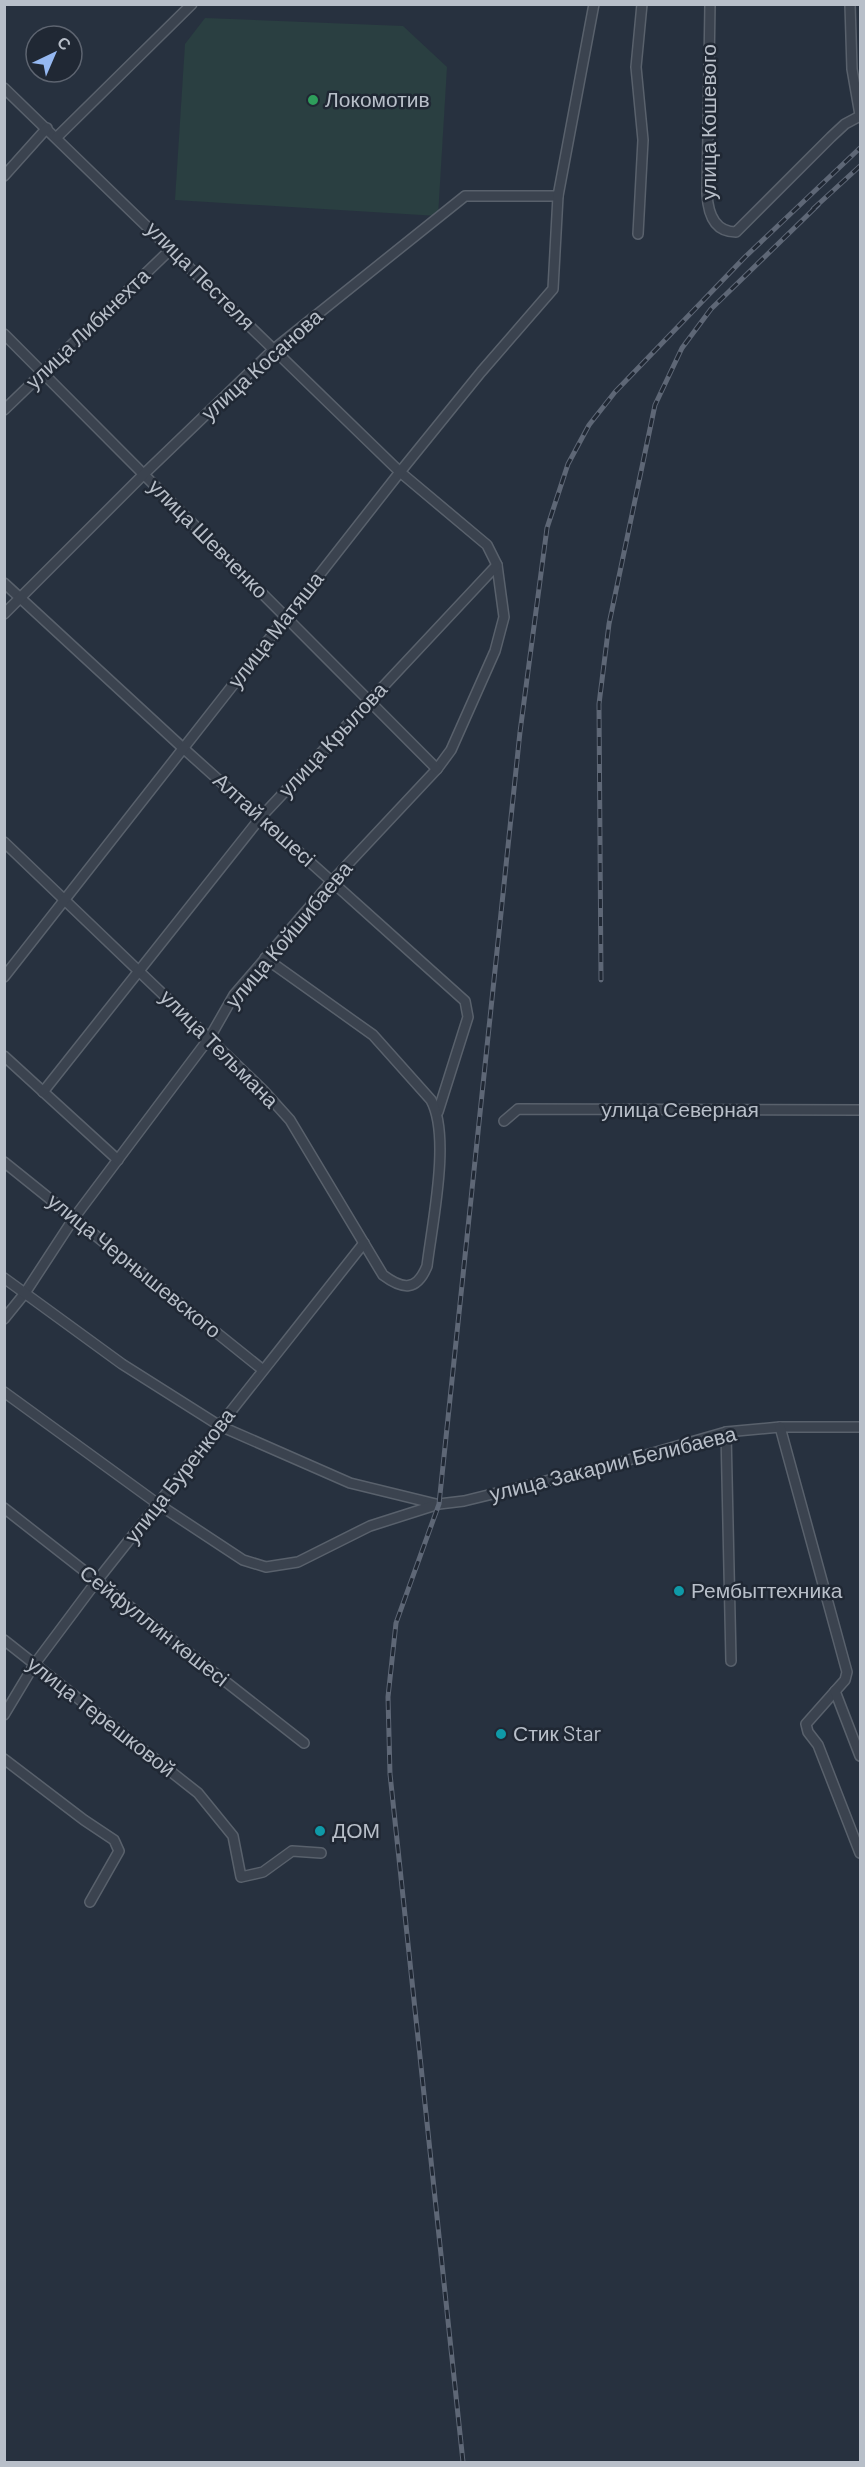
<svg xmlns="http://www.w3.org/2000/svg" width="865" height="2467" font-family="Barlow,sans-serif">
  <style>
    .green { fill: #2a3f41 }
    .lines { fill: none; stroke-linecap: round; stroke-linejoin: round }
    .minor-casing { stroke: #59616c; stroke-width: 12 }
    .minor { stroke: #3b434f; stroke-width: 9 }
    .rail-casing { stroke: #5e6776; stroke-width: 5 }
    .rail { stroke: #202834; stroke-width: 3; stroke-dasharray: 9; stroke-linecap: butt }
    .leisure-dot { fill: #2e9e5b; stroke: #202834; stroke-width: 2 }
    .culture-dot { fill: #0f9aa8; stroke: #202834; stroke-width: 2 }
    .labels { text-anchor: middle; stroke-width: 5; stroke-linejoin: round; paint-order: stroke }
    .poi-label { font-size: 21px; fill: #b8bfc9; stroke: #202834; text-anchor: start }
    .street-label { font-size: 21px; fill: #b8bfc9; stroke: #202834 }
  </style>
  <rect width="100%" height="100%" fill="#27313f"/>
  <path class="green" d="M 205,18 L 403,26 L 447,67 L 438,216 L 175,200 L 185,44 Z"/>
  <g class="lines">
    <defs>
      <g id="minor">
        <path d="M 710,4 L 707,194 C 708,213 714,232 736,232 L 831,137 L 845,124 L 860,116"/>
        <path d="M 850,4 L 852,69 L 860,115"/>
        <path d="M 4,88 L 400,472 L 487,545 L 497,565 L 504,617 L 495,651 L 451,750 L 437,769 L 332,881 L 234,995 L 210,1037 L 74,1218 L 25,1293 L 4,1319"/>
        <path d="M 57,137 L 192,4"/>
        <path d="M 4,176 L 47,128"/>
        <path d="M 638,234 L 643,140 L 636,67 L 642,4"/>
        <path d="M 4,334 L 437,769"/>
        <path d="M 4,410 L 172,248"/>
        <path d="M 4,583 L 183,748 L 465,1001 L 468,1017 L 438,1112"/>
        <path d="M 4,614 L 144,474 L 274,349 L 465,196 L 558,196"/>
        <path d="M 4,842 L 263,1090 L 290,1120 L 383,1275 C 403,1290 417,1291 427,1266 C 432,1224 451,1136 431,1100 L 373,1035 L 265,958"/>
        <path d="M 4,977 L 400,472 L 481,372 L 553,289 L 558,196 L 594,4"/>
        <path d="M 4,1056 L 118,1160"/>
        <path d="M 43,1092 L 261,817 L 497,565"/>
        <path d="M 504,1121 L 518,1109 L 860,1110"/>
        <path d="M 4,1162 L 263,1370"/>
        <path d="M 4,1278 L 122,1364 L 220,1426 L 350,1483 L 436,1504"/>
        <path d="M 4,1392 L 158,1504 L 243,1560 L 266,1567 L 298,1562 L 370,1526 L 439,1504 L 464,1501 L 611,1465 L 726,1432 L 780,1427 L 860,1427"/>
        <path d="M 780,1427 L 847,1672 L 845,1680 L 806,1724 L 808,1732 L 818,1745 L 860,1853"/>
        <path d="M 726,1432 L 731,1661"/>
        <path d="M 4,1508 L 304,1743"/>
        <path d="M 4,1640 L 198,1793 L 233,1836 L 241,1877 L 263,1872 L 292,1851 L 321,1853"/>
        <path d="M 835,1691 L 860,1756"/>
        <path d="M 4,1715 L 34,1665 L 96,1582 L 364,1243"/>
        <path d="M 4,1759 L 84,1820 L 114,1840 L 119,1851 L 90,1902"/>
      </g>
    </defs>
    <use href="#minor" class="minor-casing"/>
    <use href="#minor" class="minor"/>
    <defs>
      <g id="rail">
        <path d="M 813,209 L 860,166"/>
        <path d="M 601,980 L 599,704 L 609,624 L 655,405 L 682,348 L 711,309 L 818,205"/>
        <path d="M 463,2462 L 390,1774 L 388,1697 L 396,1623 L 439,1504 L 520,732 L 547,528 L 568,464 L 589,425 L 615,392 L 745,257 L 860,148"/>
      </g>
    </defs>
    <use href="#rail" class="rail-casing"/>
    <use href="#rail" class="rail"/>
  </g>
  <circle class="leisure-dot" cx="313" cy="100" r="6"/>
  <g class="culture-dot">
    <circle cx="679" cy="1591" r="6"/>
    <circle cx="501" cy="1734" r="6"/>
    <circle cx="320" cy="1831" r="6"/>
  </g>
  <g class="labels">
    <g class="poi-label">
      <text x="325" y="107">Локомотив</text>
      <text x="691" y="1598">Рембыттехника</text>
      <text x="513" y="1741">Стик Star</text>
      <text x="332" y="1838">ДОМ</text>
    </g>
    <g class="street-label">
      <text transform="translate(709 122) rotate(-90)" y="7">улица Кошевого</text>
      <text transform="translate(200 276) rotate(45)" y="7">улица Пестеля</text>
      <text transform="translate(88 329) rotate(-44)" y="7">улица Либкнехта</text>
      <text transform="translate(262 365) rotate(-42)" y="7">улица Косанова</text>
      <text transform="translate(208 539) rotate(45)" y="7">улица Шевченко</text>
      <text transform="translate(276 630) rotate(-52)" y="7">улица Матяша</text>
      <text transform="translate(333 740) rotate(-47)" y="7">улица Крылова</text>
      <text transform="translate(264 820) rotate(42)" y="7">Алтай көшесі</text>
      <text transform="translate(289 935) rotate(-50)" y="7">улица Койшибаева</text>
      <text transform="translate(219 1049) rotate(45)" y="7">улица Тельмана</text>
      <text x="680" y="1117">улица Северная</text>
      <text transform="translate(134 1266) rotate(39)" y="7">улица Чернышевского</text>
      <text transform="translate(613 1464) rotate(-14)" y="7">улица Закарии Белибаева</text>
      <text transform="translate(180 1476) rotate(-52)" y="7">улица Буренкова</text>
      <text transform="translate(154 1626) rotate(38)" y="7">Сейфуллин көшесі</text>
      <text transform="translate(101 1717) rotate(38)" y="7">улица Терешковой</text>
    </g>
  </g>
  <rect width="865" height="2467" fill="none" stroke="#b8bfc9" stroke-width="12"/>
  <g transform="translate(54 54) rotate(44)"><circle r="28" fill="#202834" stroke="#5d6470" stroke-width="1.5"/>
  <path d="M0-4.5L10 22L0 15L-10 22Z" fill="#95b8f1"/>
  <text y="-9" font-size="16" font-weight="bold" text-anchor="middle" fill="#b8bfc9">С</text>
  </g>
</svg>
